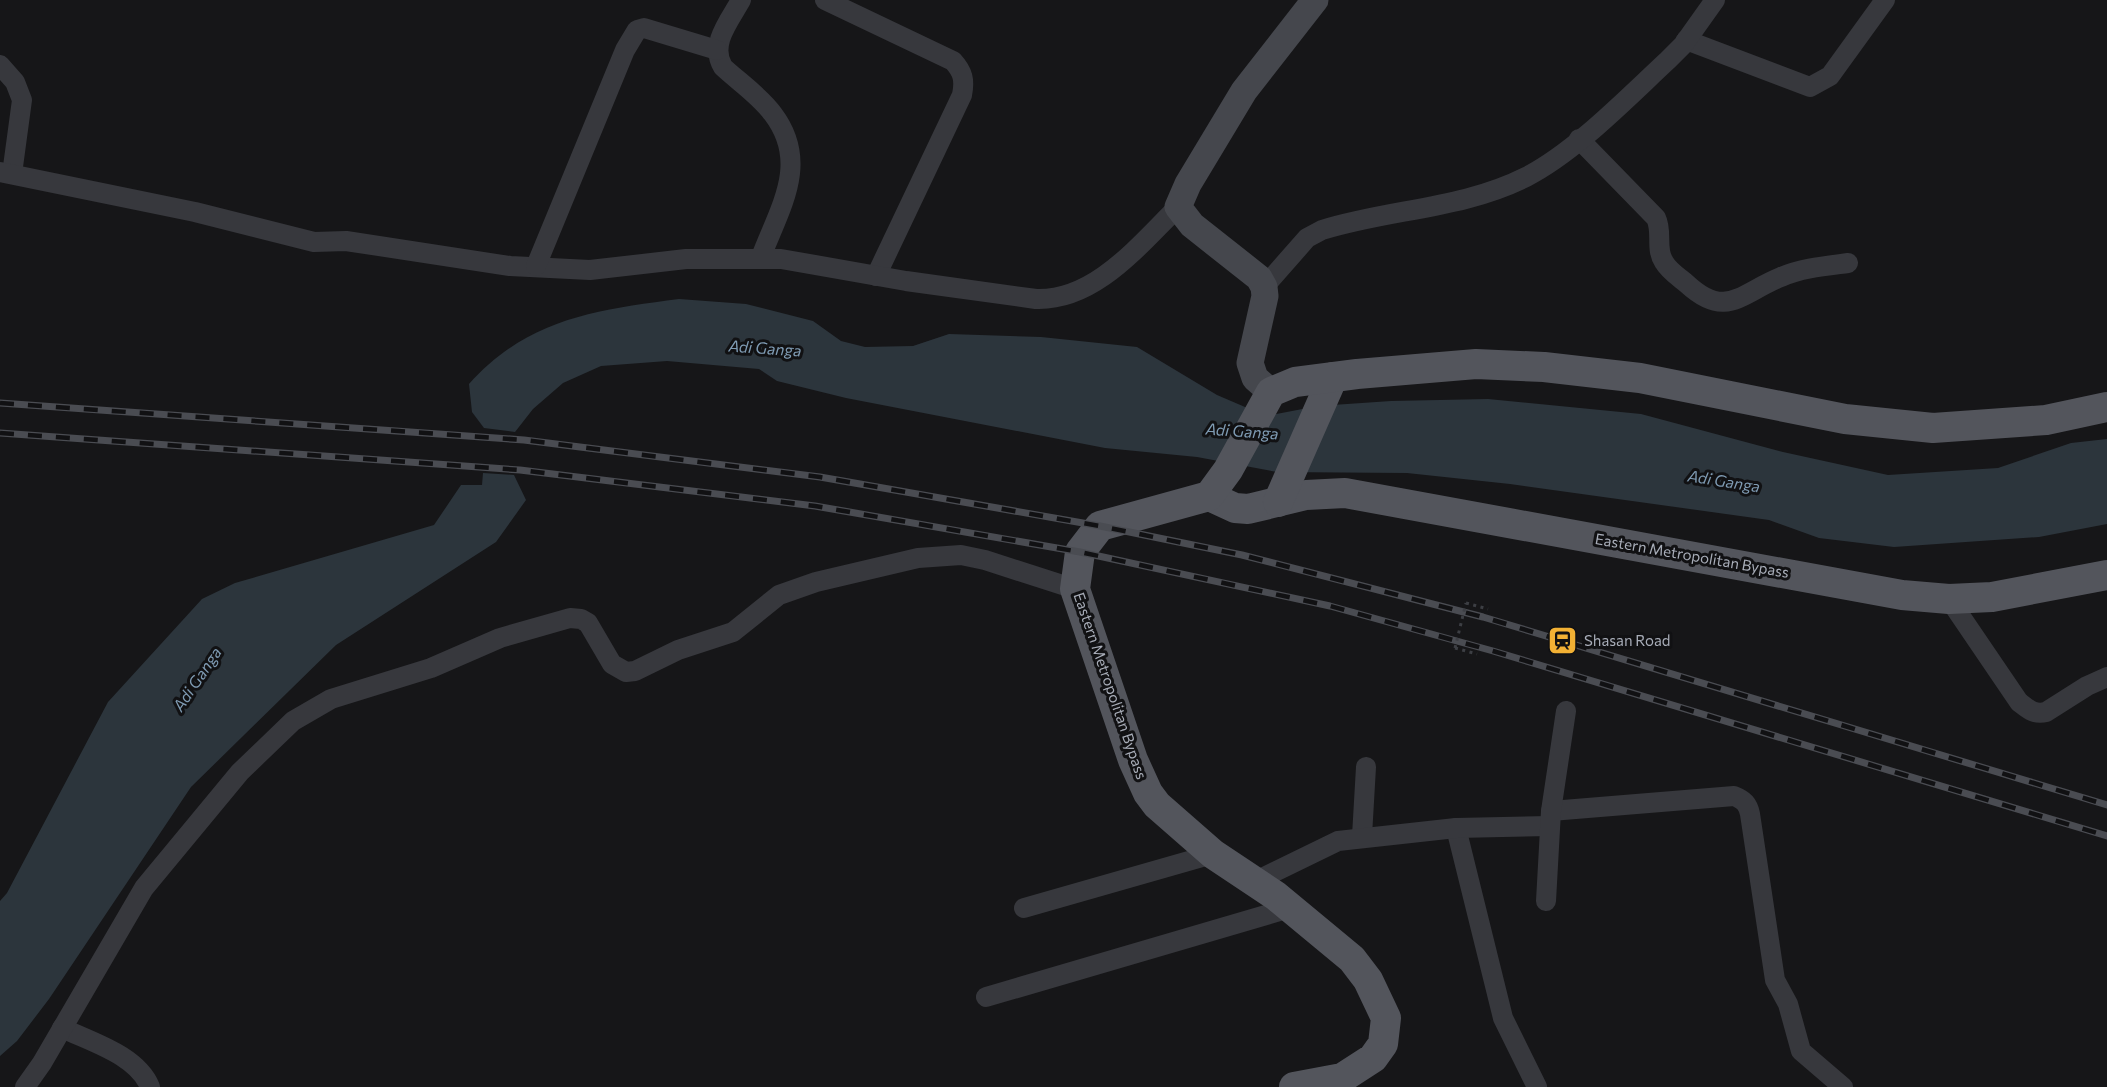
<svg xmlns="http://www.w3.org/2000/svg" width="2107" height="1087" font-family="Commissioner,sans-serif">
  <style>
    .water { fill: #2c353c }
    .lines { fill: none; stroke-linecap: round; stroke-linejoin: round }
    .path { stroke: #3d3f44; stroke-width: 3; stroke-dasharray: 3 4.5; stroke-linecap: butt }
    .street { stroke: #37383d; stroke-width: 20 }
    .secondary { stroke: #45474d; stroke-width: 27 }
    .primary { stroke: #53555c; stroke-width: 30 }
    .rail-casing { stroke: #4a4c52; stroke-width: 7 }
    .rail { stroke: #111113; stroke-width: 4.5; stroke-dasharray: 14; stroke-linecap: butt }
    .path-bridge { stroke: #3d3f44; stroke-width: 3; stroke-dasharray: 3 4.5; stroke-linecap: butt }
    .labels { text-anchor: middle; stroke-width: 6; stroke-linejoin: round; paint-order: stroke }
    .street-label { font-size: 15px; fill: #a8adb8; stroke: #111113 }
    .poi-label { font-size: 15px; fill: #a8adb8; stroke: #111113; text-anchor: start }
    .water-label { font-size: 16px; font-style: italic; fill: #7f9bb3; stroke: #111113 }
  </style>
  <rect width="100%" height="100%" fill="#161618"/>
  <g class="water">
    <path d="M 679,299 L 746,304 L 813,321 L 841,341 L 865,347 L 913,346 L 949,334 L 1041,337 L 1137,347 L 1217,395 L 1266,416 L 1318,406 L 1391,401 L 1488,399 L 1641,414 L 1783,452 L 1888,475 L 1998,468 L 2071,443 L 2107,439 L 2107,524 L 2039,537 L 1894,547 L 1819,538 L 1769,520 L 1510,484 L 1407,473 L 1277,472 L 1197,457 L 1105,448 L 846,398 L 777,381 L 759,369 L 667,361 L 601,366 L 563,383 L 533,409 L 515,432 L 484,428 L 472,412 L 469,384 C 528,318 597,310 679,299 Z"/>
    <path d="M 483,473 L 514,475 L 526,500 L 496,542 L 336,645 L 191,787 L 49,999 L 17,1041 L 0,1056 L 0,901 L 7,893 L 108,702 L 202,599 L 235,583 L 434,525 L 461,485 L 482,485 Z"/>
  </g>
  <g class="lines">
    <g class="path">
      <path d="M 1466,603 L 1488,609"/>
      <path d="M 1455,648 L 1477,654"/>
    </g>
    <g class="street">
      <path d="M 741,0 C 730,20 709,44 723,67 C 739,82 760,96 773,114 C 810,163 780,207 761,257"/>
      <path d="M 825,0 L 953,61 C 963,72 965,80 962,95 L 876,276"/>
      <path d="M 1686,40 L 1810,87 L 1830,76 L 1885,0"/>
      <path d="M 0,65 L 15,82 L 22,100 L 12,174"/>
      <path d="M 1579,139 L 1656,218 C 1663,232 1655,249 1664,262 C 1669,271 1680,278 1687,284 C 1726,320 1741,293 1781,277 C 1802,268 1825,266 1848,263"/>
      <path d="M 0,172 L 195,212 L 314,242 L 346,241 L 510,266 L 590,270 L 686,259 L 781,259 L 906,281 L 1036,299 C 1095,301 1139,245 1178,207"/>
      <path d="M 536,266 L 625,50 L 637,30 L 644,28 L 717,50"/>
      <path d="M 1264,287 L 1307,238 L 1322,230 C 1389,209 1463,209 1526,177 C 1575,152 1627,98 1668,60 L 1683,45 L 1715,0"/>
      <path d="M 1949,599 L 2019,702 C 2028,709 2034,715 2046,712 L 2087,686 L 2107,677"/>
      <path d="M 1551,811 L 1734,796 C 1744,800 1748,804 1750,814 L 1775,980 L 1788,1004 L 1801,1051 L 1843,1087"/>
      <path d="M 1456,828 L 1503,1018 L 1537,1087"/>
      <path d="M 1362,836 L 1366,767"/>
      <path d="M 1254,882 L 1338,841 L 1456,828 L 1550,826"/>
      <path d="M 1546,901 L 1551,811 L 1566,711"/>
      <path d="M 1024,908 L 1213,854"/>
      <path d="M 986,997 L 1290,908"/>
      <path d="M 62,1028 C 91,1042 137,1055 150,1087"/>
      <path d="M 25,1087 L 42,1063 L 144,888 L 240,772 L 293,721 L 331,699 L 431,668 L 500,638 L 570,618 L 581,619 L 588,623 L 612,664 L 626,672 L 635,671 L 678,650 L 733,632 L 779,595 L 816,582 L 918,558 L 961,555 L 985,560 L 1075,589"/>
    </g>
    <path class="secondary" d="M 1271,392 L 1255,378 L 1250,363 L 1265,296 L 1264,287 L 1259,278 L 1192,225 L 1178,207 L 1188,184 L 1244,91 L 1315,0"/>
    <g class="primary">
      <path d="M 1209,496 L 1235,508 L 1248,509 L 1306,495 L 1345,493 L 1902,595 L 1949,599 L 1992,597 L 2107,575"/>
      <path d="M 1278,502 L 1333,377"/>
      <path d="M 1294,1087 L 1342,1078 L 1373,1058 L 1383,1044 L 1386,1018 L 1368,980 L 1352,959 L 1276,896 L 1213,854 L 1157,805 L 1148,793 L 1133,760 L 1075,589 L 1080,552 L 1100,526 L 1209,496 L 1228,470 L 1271,392 L 1295,382 L 1357,374 L 1476,364 L 1544,367 L 1640,378 L 1845,419 L 1933,428 L 2046,420 L 2107,407"/>
    </g>
    <defs>
      <g id="rail">
        <path d="M 0,403 L 524,440 L 820,477 L 1100,526 L 1242,555 L 1483,617 L 2107,805"/>
        <path d="M 0,433 L 520,470 L 815,506 L 1080,552 L 1330,606 L 1493,651 L 2107,836"/>
      </g>
    </defs>
    <use href="#rail" class="rail-casing"/>
    <use href="#rail" class="rail"/>
    <path class="path-bridge" d="M 1455,648 L 1466,603"/>
  </g>
  <defs>
    <symbol id="station-square" viewBox="-11 -11 22 22"><rect x="-9" y="-9" width="18" height="18" rx="4" fill="#f2b134" stroke="#111113"/><path d="M-3-6H3Q5-6 5-4V2Q5 4 3 4L4.5 6H3L1.5 4h-3L-3 6H-4.5L-3 4Q-5 4-5 2V-4Q-5-6-3-6ZM-3.5-4v3h7v-3ZM-3.5 1v1.5H-2V1ZM2 1v1.5H3.5V1Z" fill="#111"/></symbol>
  </defs>
  <g fill-rule="evenodd">
    <use href="#station-square" x="1546" y="624" width="33" height="33"/>
  </g>
  <g class="labels">
    <g class="street-label">
      <text transform="translate(1692 556) rotate(10)" y="5">Eastern Metropolitan Bypass</text>
      <text transform="translate(1110 686) rotate(71)" y="5">Eastern Metropolitan Bypass</text>
    </g>
    <g class="poi-label">
      <text x="1584" y="646">Shasan Road</text>
    </g>
    <g class="water-label">
      <text transform="translate(765 348) rotate(4)" y="6">Adi Ganga</text>
      <text transform="translate(1242 431) rotate(4)" y="6">Adi Ganga</text>
      <text transform="translate(1724 481) rotate(9)" y="6">Adi Ganga</text>
      <text transform="translate(197 679) rotate(-56)" y="6">Adi Ganga</text>
    </g>
  </g>
</svg>
